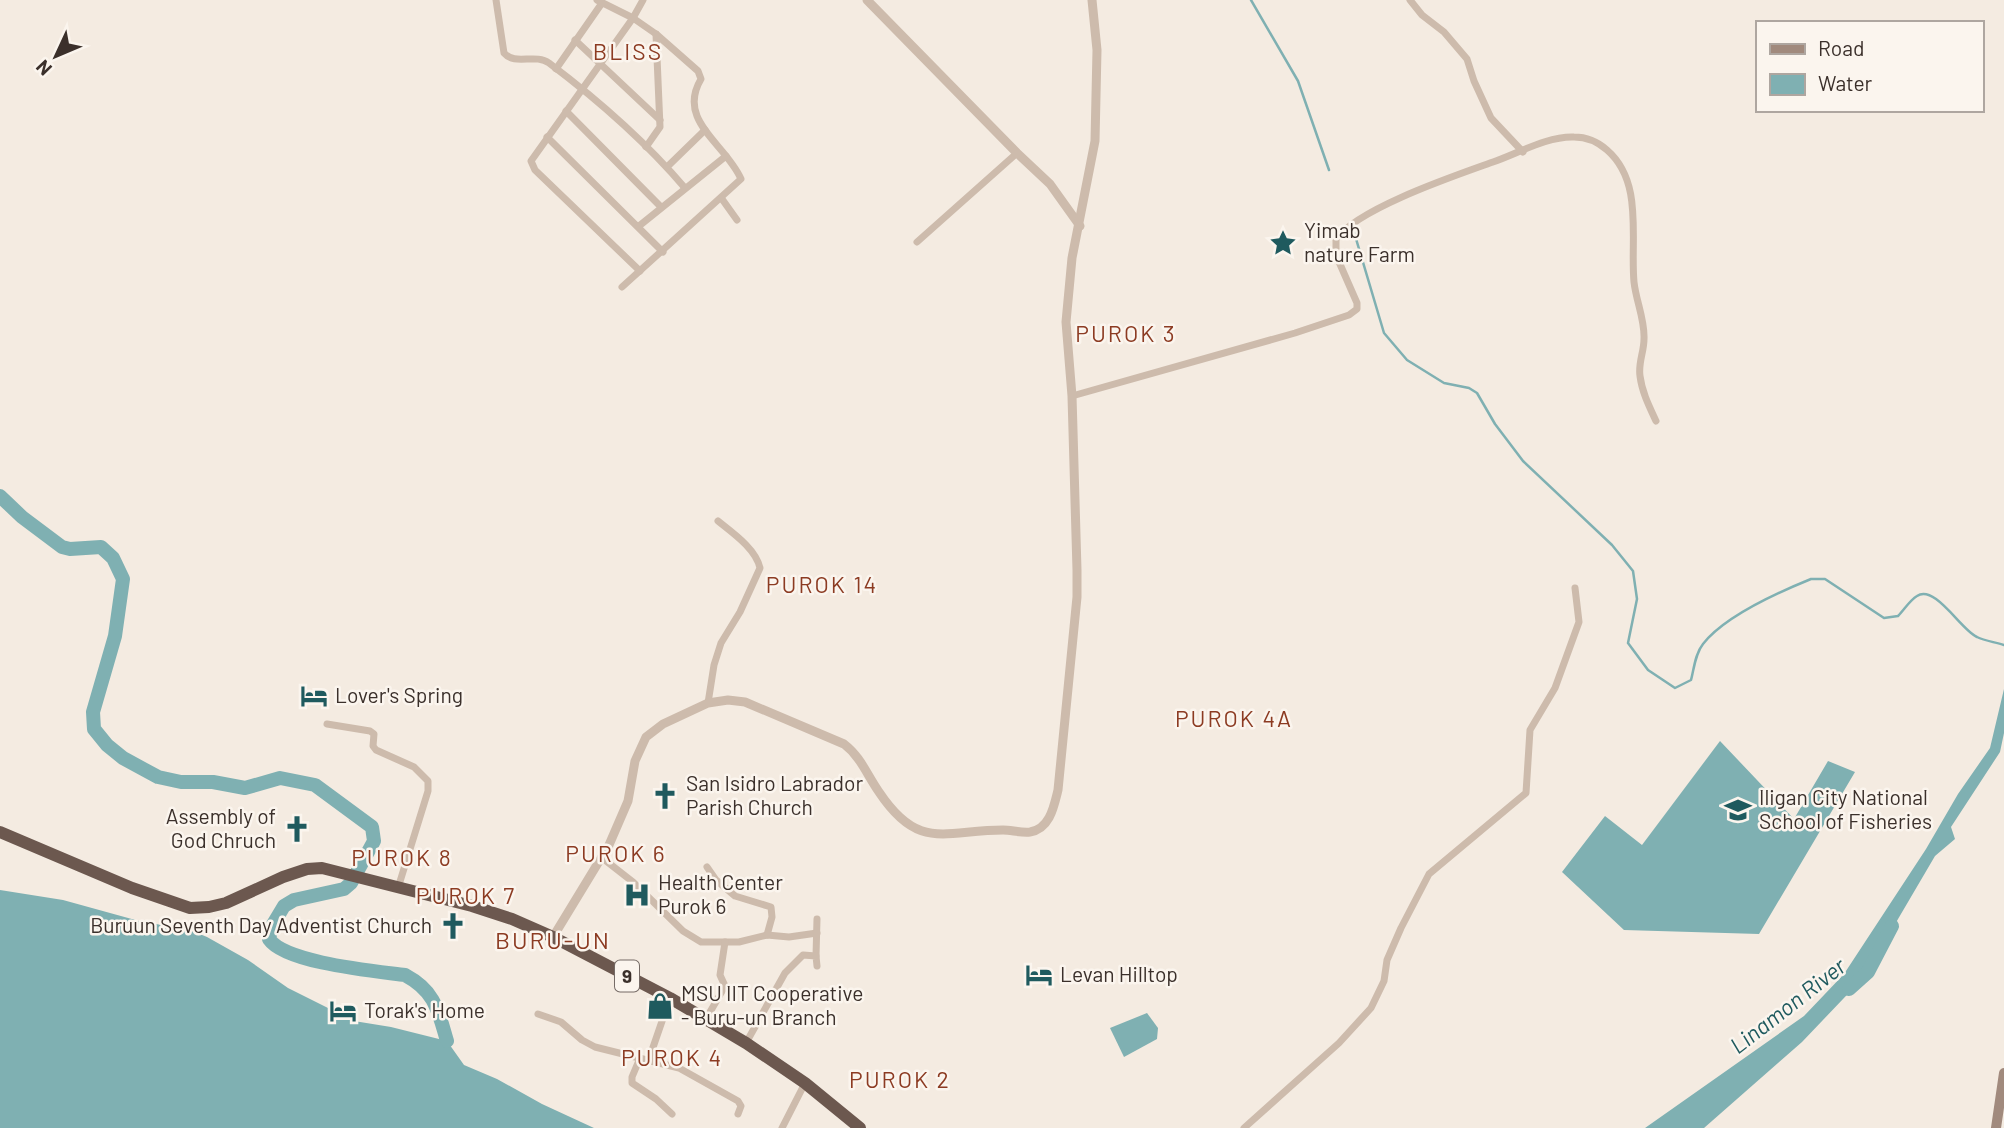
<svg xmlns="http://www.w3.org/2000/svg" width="2004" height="1128" font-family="Barlow,sans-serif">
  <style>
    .water { fill: #7fb0b2 }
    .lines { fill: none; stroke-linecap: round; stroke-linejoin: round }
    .stream { stroke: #7fb0b2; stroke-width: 2.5 }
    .river { stroke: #7fb0b2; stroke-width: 14 }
    .minor { stroke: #cdbbac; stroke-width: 7 }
    .tertiary { stroke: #cdbbac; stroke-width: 9 }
    .secondary { stroke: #a18a7d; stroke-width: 10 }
    .trunk { stroke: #6c584f; stroke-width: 12 }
    .labels { text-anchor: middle; stroke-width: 5; stroke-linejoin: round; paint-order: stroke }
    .shield { fill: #fbf5ee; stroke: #756b66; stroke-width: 2 }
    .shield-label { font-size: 19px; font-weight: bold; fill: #3b302b }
    .poi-label { font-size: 21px; fill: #3b302b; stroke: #fbf5ee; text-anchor: start }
    .neighbourhood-label { font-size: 23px; letter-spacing: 2px; fill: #8c3b22; stroke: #fbf5ee }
    .water-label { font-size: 23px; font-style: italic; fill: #1f5a5e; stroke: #fbf5ee }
    .quarter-label { font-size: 24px; letter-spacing: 2px; fill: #8c3b22; stroke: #fbf5ee }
  </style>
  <rect width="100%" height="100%" fill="#f4ebe1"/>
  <g class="water">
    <path d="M 2004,689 L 2004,733 L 2000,752 L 1951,827 L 1955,839 L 1935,856 L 1864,977 L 1802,1042 L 1704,1128 L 1645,1128 L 1804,1016 L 1844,974 L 1926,849 L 1958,794 L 1990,748 Z"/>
    <path d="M 1720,741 L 1794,819 L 1828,761 L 1855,772 L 1759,934 L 1624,930 L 1562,872 L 1605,816 L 1642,845 Z"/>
    <path d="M 0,890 L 63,900 L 139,921 L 190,930 L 207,937 L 248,960 L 288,988 L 354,1021 L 391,1027 L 447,1041 L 464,1065 L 497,1079 L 542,1104 L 594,1128 L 0,1128 Z"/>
    <path d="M 1147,1013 L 1158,1028 L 1157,1039 L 1124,1057 L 1110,1028 Z"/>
  </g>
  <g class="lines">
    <g class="stream">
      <path d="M 1251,0 L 1298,81 L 1329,170"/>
      <path d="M 1354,232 L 1384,333 L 1407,360 L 1444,383 L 1469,388 L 1477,393 L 1495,424 L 1523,461 L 1612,545 L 1633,571 L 1637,599 L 1628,643 L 1648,670 L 1675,688 L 1691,680 C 1694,669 1695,654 1703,644 C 1724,617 1779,592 1811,579 L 1825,579 L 1884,618 L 1898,616 C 1904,610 1910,600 1917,596 C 1935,584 1961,630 1977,637 C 1985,641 1995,642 2004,645"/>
    </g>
    <g class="river">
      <path d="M 0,496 L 22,517 L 62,547 L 70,549 L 101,547 L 113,558 L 123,579 L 115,636 L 93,712 L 94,729 L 107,745 L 123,758 L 158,777 L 181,782 L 213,782 L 245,788 L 280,778 L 315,785 L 372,827 L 374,841 L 351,883 L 344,889 L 294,900 L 284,906 L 272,926 L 269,939 C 285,963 375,971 405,975 C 435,991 438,1010 447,1041"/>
      <path d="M 1849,989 L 1868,972 L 1892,926"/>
    </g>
    <g class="minor">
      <path d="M 496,0 L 504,53 C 515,66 535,53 549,63 C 598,100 645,141 685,188"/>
      <path d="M 597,0 L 633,18 L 656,34 L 698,71 L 701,79 C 676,121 726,144 741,179 L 622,287"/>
      <path d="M 1410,0 L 1422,15 L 1444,32 L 1467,59 L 1474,81 L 1491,118 L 1523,152"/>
      <path d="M 575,40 L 660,120"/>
      <path d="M 556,69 L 602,3"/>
      <path d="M 566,111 L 661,207"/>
      <path d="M 547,137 L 663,252"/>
      <path d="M 646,147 L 660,127 L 656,34"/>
      <path d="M 667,167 L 705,130"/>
      <path d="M 722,199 L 737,220"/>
      <path d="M 639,226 L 726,156"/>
      <path d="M 917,242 L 1017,153"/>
      <path d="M 640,271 L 535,170 L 531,161 L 633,18 L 643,0"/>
      <path d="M 1072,396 L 1295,333 L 1349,315 L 1357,309 L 1357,303 L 1336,255 L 1336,239 C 1359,208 1454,176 1493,162 C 1517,154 1547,136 1574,137 C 1587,137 1598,142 1607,150 C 1644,182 1630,239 1634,282 C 1636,301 1645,320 1644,339 C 1644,352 1638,363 1640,376 C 1642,392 1649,406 1656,421"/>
      <path d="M 708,703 L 714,665 L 721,643 L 740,612 L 760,568 C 756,549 733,533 718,521"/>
      <path d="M 327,724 L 370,731 L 374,734 L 373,746 L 376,750 L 414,767 L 428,781 L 428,791 L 398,888"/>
      <path d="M 601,857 L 633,882 L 683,931 L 701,942 L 739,942 L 767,935 L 789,937 L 817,933"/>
      <path d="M 707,867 L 716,880 L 735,896 L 771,907 L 772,917 L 767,935"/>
      <path d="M 816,956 L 817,919"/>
      <path d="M 538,1014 L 561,1022 L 582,1040 L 595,1047 L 679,1068 L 738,1101 L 741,1106 L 738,1114"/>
      <path d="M 706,1019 L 725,986 L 720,975 L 725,942"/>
      <path d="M 746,1043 L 785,973 L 803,955 L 816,956 L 817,966"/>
      <path d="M 640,1058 L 632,1077 L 632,1083 L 656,1099 L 672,1114"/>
      <path d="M 649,1059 L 670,998"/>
      <path d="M 782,1128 L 805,1083"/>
      <path d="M 1244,1128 L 1339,1043 L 1371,1008 L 1384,981 L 1387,960 L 1401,928 L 1429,874 L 1526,793 L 1530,730 L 1555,688 L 1579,622 L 1575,588"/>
    </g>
    <g class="tertiary">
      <path d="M 867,0 L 1017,153 L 1050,184 L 1080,226"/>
      <path d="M 553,937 L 609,845 L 628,801 L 635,761 L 646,737 L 663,724 L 708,703 L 728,700 L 745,702 L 844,744 C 861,757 867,775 879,792 C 919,852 945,830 1003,830 C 1011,830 1021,833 1030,832 C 1050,829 1054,806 1058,790 L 1077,597 L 1077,570 L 1072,396 L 1066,322 L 1072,258 L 1095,141 L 1097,50 L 1092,0"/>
    </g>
    <path class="secondary" d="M 1996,1128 L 2004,1073"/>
    <path class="trunk" d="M 0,832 L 132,888 L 190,908 L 209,907 L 226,903 L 283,877 L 307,869 L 322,868 L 472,906 L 512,919 L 553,937 L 670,998 L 746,1043 L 805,1083 L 860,1128"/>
  </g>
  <defs>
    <symbol id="sight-bare" viewBox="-9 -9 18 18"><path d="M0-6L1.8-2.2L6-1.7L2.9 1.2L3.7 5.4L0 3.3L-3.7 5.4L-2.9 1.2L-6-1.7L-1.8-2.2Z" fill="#1f5a5e" stroke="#fbf5ee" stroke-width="2.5" paint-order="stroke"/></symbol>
    <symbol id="hotel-bare" viewBox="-9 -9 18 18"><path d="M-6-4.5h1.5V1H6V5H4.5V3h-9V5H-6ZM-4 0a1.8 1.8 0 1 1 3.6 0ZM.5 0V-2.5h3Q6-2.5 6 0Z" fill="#1f5a5e" stroke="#fbf5ee" stroke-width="2.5" paint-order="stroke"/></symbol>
    <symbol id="church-bare" viewBox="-9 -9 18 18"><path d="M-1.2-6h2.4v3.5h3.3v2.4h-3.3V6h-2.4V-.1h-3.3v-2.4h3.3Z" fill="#1f5a5e" stroke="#fbf5ee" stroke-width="2.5" paint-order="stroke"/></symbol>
    <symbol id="school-bare" viewBox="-9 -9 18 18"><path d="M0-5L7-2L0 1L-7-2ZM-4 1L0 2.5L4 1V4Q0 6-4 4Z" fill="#1f5a5e" stroke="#fbf5ee" stroke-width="2.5" paint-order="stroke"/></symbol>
    <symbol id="hospital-bare" viewBox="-9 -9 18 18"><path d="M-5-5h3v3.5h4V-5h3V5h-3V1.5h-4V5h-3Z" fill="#1f5a5e" stroke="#fbf5ee" stroke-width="2.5" paint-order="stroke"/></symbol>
    <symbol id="shop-bare" viewBox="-9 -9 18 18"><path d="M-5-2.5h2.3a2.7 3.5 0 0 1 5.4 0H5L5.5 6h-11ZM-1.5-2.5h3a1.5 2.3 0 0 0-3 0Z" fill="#1f5a5e" stroke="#fbf5ee" stroke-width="2.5" paint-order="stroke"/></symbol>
  </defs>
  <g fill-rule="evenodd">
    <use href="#sight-bare" x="1264" y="224" width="38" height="38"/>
    <use href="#hotel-bare" x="295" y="677" width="38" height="38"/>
    <use href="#church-bare" x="646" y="777" width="38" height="38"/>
    <use href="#school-bare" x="1719" y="791" width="38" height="38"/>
    <use href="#church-bare" x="278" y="810" width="38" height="38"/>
    <use href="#hospital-bare" x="618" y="876" width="38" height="38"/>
    <use href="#church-bare" x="434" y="907" width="38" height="38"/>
    <use href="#hotel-bare" x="1020" y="956" width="38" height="38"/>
    <use href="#shop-bare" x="641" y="987" width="38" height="38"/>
    <use href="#hotel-bare" x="324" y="992" width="38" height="38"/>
  </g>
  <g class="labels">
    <rect class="shield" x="615" y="960.5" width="24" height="31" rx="5"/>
    <g class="shield-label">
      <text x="627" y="983">9</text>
    </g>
    <g class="poi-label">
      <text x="1304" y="238">Yimab<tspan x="1304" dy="24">nature Farm</tspan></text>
      <text x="335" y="703">Lover's Spring</text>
      <text x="686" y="791">San Isidro Labrador<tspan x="686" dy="24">Parish Church</tspan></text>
      <text x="1759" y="805">Iligan City National<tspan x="1759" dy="24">School of Fisheries</tspan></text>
      <text x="276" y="824" text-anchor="end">Assembly of<tspan x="276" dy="24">God Chruch</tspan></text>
      <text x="658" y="890">Health Center<tspan x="658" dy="24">Purok 6</tspan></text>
      <text x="432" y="933" text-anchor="end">Buruun Seventh Day Adventist Church</text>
      <text x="1060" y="982">Levan Hilltop</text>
      <text x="681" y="1001">MSU IIT Cooperative<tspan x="681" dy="24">- Buru-un Branch</tspan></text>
      <text x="364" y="1018">Torak's Home</text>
    </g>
    <g class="neighbourhood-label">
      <text x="628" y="60">BLISS</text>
      <text x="1126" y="342">PUROK 3</text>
      <text x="822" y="593">PUROK 14</text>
      <text x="1234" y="727">PUROK 4A</text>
      <text x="616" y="862">PUROK 6</text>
      <text x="402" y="866">PUROK 8</text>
      <text x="466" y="904">PUROK 7</text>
      <text x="672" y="1066">PUROK 4</text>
      <text x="900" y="1088">PUROK 2</text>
    </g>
    <g class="water-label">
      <text transform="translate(1788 1006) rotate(-38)" y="8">Linamon River</text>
    </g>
    <g class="quarter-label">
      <text x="553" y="949">BURU-UN</text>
    </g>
  </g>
  <rect x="1756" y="21" width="228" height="91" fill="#fbf5ee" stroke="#aea6a0" stroke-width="2"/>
  <rect x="1770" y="44" width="35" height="10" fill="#a18a7d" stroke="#aea6a0" stroke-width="2"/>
  <text x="1818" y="56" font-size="21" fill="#3b302b">Road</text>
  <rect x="1770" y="74" width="35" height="21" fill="#7fb0b2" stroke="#aea6a0" stroke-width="2"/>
  <text x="1818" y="91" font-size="21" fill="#3b302b">Water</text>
  <g transform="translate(56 56) rotate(226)" stroke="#fbf5ee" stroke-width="5" paint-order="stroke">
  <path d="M0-5L12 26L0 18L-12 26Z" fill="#3b302b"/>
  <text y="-10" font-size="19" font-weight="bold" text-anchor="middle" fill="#3b302b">N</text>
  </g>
</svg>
